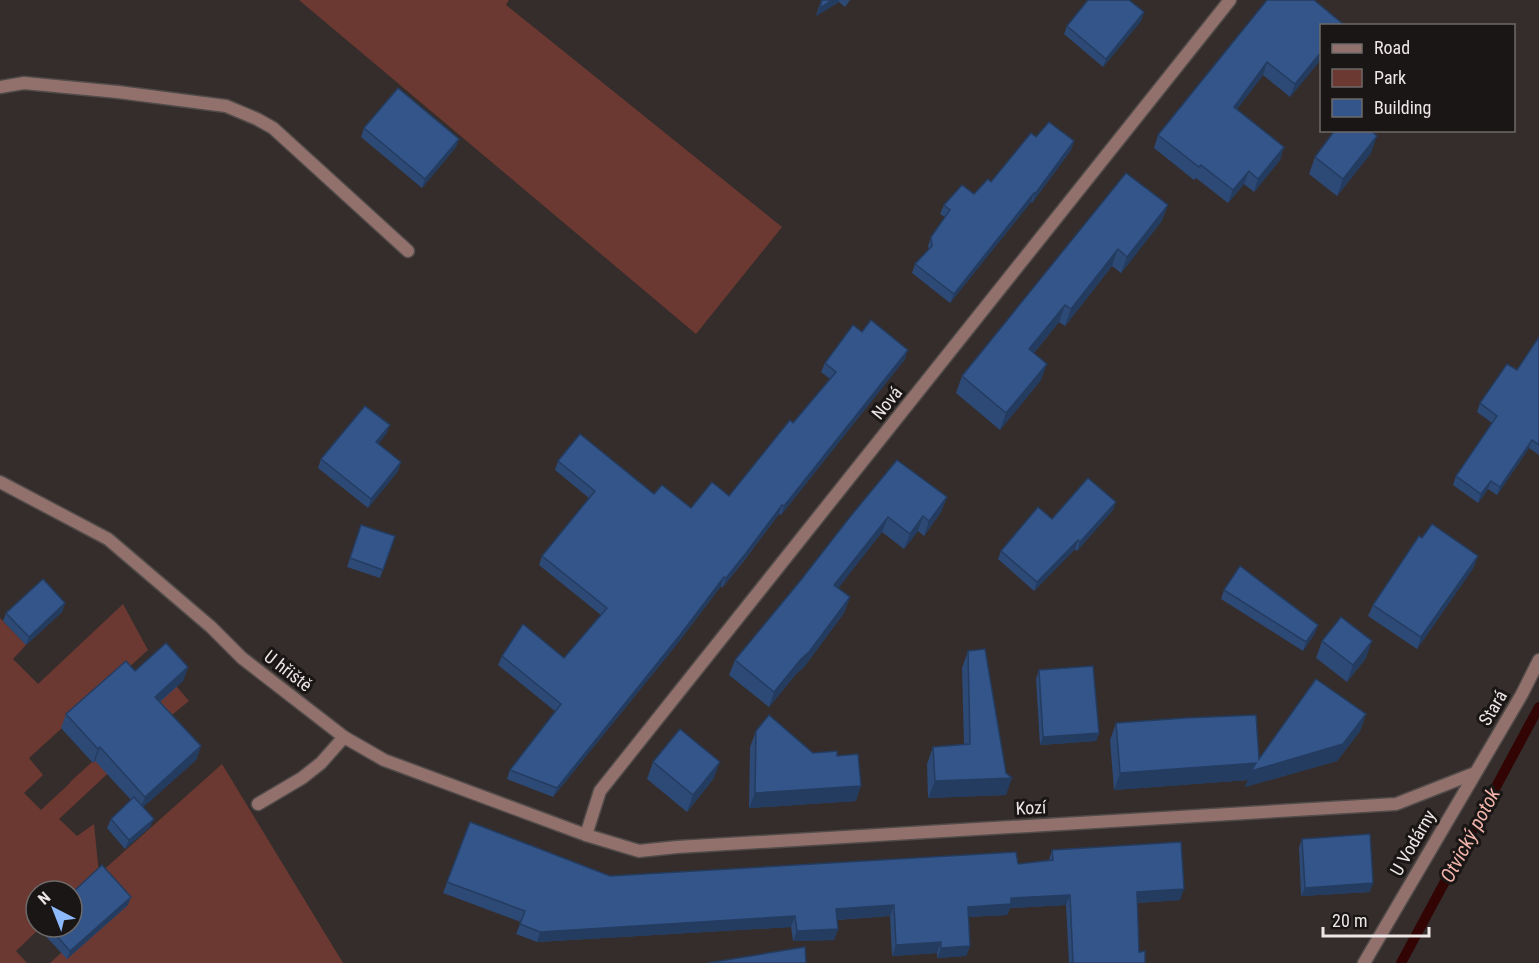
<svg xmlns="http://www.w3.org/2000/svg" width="1539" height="963" font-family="'Roboto Condensed',sans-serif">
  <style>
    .green { fill: #6c3932 }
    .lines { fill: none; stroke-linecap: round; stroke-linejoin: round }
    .stream { stroke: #320403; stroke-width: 10 }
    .lane-casing { stroke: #514b49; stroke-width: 15 }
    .street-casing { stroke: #514b49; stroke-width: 15 }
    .lane { stroke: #92716c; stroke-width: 12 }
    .street { stroke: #92716c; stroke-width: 12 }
    .wall { fill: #2d4976 }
    .shaded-wall { fill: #243c60 }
    .building { fill: #345589; stroke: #243c60; stroke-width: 1.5 }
    .labels { text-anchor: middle; stroke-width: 6; stroke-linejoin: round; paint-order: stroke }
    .street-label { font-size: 18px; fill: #ece7e6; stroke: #191615 }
    .water-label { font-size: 20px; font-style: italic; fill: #f2b4aa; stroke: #191615 }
  </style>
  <rect width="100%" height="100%" fill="#342d2b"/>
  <g class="green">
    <path d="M 299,0 L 509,0 L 506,5 L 782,227 L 696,334 Z"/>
    <path d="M 123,604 L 148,650 L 29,758 L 43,775 L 24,793 L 41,810 L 70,783 L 70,782 L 176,686 L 189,701 L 162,723 L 59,819 L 77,836 L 94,824 L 99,874 L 222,764 L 343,963 L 50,963 L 94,923 L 72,900 L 72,891 L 36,891 L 36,927 L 41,927 L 16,951 L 27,963 L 0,963 L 0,618 L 26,645 L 13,659 L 38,684 Z"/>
  </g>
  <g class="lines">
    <path class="stream" d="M 1401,963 L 1539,707"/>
    <defs>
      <g id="lane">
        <path d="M 118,92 L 226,106 L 257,119 L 273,128 L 408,251"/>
        <path d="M 258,804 L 302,778 L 321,763 L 344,737"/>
      </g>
      <g id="street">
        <path d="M 0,87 L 24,83 L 118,92"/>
        <path d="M 0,482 L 108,539 L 211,627 L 242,658 L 344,737 L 384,760 L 586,835 L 639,851 L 677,847 L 1396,804 L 1475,773"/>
        <path d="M 586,835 L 600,791 L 1230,0"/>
        <path d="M 1364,963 L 1522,694 L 1539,660"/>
      </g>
    </defs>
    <use href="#lane" class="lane-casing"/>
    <use href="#street" class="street-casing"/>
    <use href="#lane" class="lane"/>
    <use href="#street" class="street"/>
  </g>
  <g class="wall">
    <path d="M 821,0 L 850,0 L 845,7 L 839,2 L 816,16 Z"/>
    <path d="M 1267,0 L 1343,24 L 1343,26 L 1322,26 L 1322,58 L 1290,97 L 1263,75 L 1237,109 L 1284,147 L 1280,160 L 1254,192 L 1244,184 L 1228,203 L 1196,178 L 1194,180 L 1154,148 L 1158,135 Z"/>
    <path d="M 1144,12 L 1141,21 L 1103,67 L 1064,34 L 1067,26 Z"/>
    <path d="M 364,128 L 459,139 L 456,147 L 422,188 L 361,137 Z"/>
    <path d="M 1036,137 L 1074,141 L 1071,150 L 1032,203 L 1031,202 L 950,303 L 912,273 L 915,264 L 929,250 L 928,246 L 931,237 L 945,217 L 940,214 L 944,205 L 974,194 L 991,182 Z"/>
    <path d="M 1371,153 L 1337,196 L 1309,174 L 1315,157 Z"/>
    <path d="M 1168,205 L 1161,222 L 1121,273 L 1112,266 L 1065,326 L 1059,322 L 1034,353 L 1041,380 L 1000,430 L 956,393 L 962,376 Z"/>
    <path d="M 862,332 L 905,359 L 781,515 L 779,514 L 743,562 L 722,588 L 721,586 L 677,644 L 553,797 L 507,779 L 510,770 L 556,712 L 498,665 L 502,656 L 564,658 L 601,615 L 539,565 L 542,556 L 589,498 L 555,470 L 558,461 L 691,508 L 729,496 L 793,423 L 830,379 L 821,372 L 825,363 Z"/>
    <path d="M 1539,337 L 1539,455 L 1529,448 L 1497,495 L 1488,489 L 1478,503 L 1453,485 L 1456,476 L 1492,423 L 1477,412 L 1480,403 L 1517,370 Z"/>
    <path d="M 390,425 L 386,434 L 378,444 L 401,462 L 398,471 L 368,508 L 318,468 L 321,459 Z"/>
    <path d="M 947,497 L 941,512 L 924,536 L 918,531 L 904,549 L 882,532 L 838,588 L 850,597 L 844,613 L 804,667 L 796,674 L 769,707 L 729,675 L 735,660 L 801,580 L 850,517 Z"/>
    <path d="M 1116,502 L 1113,510 L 1077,551 L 1075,549 L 1034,591 L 998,559 L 1001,551 L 1052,519 Z"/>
    <path d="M 361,525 L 395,536 L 380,578 L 347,567 Z"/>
    <path d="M 1474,567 L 1417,649 L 1368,616 L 1373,605 Z"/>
    <path d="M 1224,590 L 1318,625 L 1315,633 L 1303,651 L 1221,599 Z"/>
    <path d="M 65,603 L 62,612 L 26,645 L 3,621 L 6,613 Z"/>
    <path d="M 1322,641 L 1366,658 L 1347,682 L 1316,658 Z"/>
    <path d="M 968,651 L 1006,795 L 928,798 L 927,764 L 933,747 L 964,745 L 962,668 Z"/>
    <path d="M 188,667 L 183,681 L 160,702 L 201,746 L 196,760 L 143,807 L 150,827 L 125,849 L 107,828 L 111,819 L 131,800 L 95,761 L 93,763 L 61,728 L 66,714 L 135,671 Z"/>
    <path d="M 1039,670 L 1099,733 L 1096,741 L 1040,745 L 1036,679 Z"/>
    <path d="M 1366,714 L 1360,731 L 1337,761 L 1245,787 L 1248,780 L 1114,790 L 1110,740 L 1116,723 L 1259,759 Z"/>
    <path d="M 756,731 L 813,753 L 837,756 L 856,801 L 749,808 L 750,747 Z"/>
    <path d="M 653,762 L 714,778 L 687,812 L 647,779 Z"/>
    <path d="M 470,822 L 610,876 L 1018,864 L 1049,860 L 1052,850 L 1180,900 L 1137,903 L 1139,952 L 1069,963 L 1066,905 L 1010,908 L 1007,915 L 968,917 L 970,946 L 966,956 L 937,958 L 937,953 L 892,956 L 890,916 L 837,920 L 838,929 L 834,940 L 793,941 L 791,927 L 537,942 L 516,934 L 521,922 L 443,893 Z"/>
    <path d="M 1302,839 L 1370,892 L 1301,896 L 1299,847 Z"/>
    <path d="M 128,905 L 67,959 L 39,929 L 40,927 L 72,927 Z"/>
  </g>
  <g class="shaded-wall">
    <path d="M 832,0 L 839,0 L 839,2 L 816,16 L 820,8 Z"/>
    <path d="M 1144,12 L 1141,21 L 1103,67 L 1106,59 Z"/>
    <path d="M 1322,51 L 1322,58 L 1290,97 L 1295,84 Z"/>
    <path d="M 1267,62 L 1263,75 L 1229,120 L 1234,107 Z"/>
    <path d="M 1377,136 L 1371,153 L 1337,196 L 1343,179 Z"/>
    <path d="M 459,139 L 456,147 L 422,188 L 425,179 Z"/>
    <path d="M 1074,141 L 1071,150 L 1032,203 L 1035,194 Z"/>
    <path d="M 1284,147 L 1280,160 L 1254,192 L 1258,179 Z"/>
    <path d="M 1249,171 L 1244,184 L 1228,203 L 1233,190 Z"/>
    <path d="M 1034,193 L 1031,202 L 950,303 L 954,294 Z"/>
    <path d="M 1168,205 L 1161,222 L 1121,273 L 1127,257 Z"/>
    <path d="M 1118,249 L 1112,266 L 1065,326 L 1071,309 Z"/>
    <path d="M 1065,305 L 1059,322 L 1023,366 L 1029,349 Z"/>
    <path d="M 908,350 L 905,359 L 781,515 L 784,506 Z"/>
    <path d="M 1047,364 L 1041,380 L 1000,430 L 1006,413 Z"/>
    <path d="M 390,425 L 386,434 L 373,451 L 376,442 Z"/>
    <path d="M 1532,440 L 1529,448 L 1497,495 L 1500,487 Z"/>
    <path d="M 401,462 L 398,471 L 368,508 L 371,499 Z"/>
    <path d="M 1491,481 L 1488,489 L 1478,503 L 1481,494 Z"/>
    <path d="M 947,497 L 941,512 L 924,536 L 929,521 Z"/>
    <path d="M 1116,502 L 1113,510 L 1077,551 L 1080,542 Z"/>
    <path d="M 782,505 L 779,514 L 722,588 L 726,578 Z"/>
    <path d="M 923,516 L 918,531 L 904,549 L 910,534 Z"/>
    <path d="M 888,517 L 882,532 L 829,600 L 834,585 Z"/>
    <path d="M 1078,540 L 1075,549 L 1034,591 L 1037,582 Z"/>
    <path d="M 1478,556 L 1474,567 L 1417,649 L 1421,637 Z"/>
    <path d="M 724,577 L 721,586 L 677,644 L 553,797 L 557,788 Z"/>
    <path d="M 850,597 L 844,613 L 804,667 L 796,674 L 769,707 L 774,692 Z"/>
    <path d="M 65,603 L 62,612 L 26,645 L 29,637 Z"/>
    <path d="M 1318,625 L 1315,633 L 1303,651 L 1306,642 Z"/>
    <path d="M 1372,641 L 1366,658 L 1347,682 L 1353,665 Z"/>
    <path d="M 188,667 L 183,681 L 150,710 L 155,697 Z"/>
    <path d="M 1366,714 L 1360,731 L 1337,761 L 1245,787 L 1248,780 L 1114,790 L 1120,773 L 1256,763 Z"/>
    <path d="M 1099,733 L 1096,741 L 1040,745 L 1043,737 Z"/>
    <path d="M 201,746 L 196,760 L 140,810 L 145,797 Z"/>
    <path d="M 100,747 L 95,761 L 93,763 L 98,749 Z"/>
    <path d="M 720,762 L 714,778 L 687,812 L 693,795 Z"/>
    <path d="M 1012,778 L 1006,795 L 928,798 L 935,781 Z"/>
    <path d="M 861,786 L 856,801 L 749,808 L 755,793 Z"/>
    <path d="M 154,819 L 150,827 L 125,849 L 129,840 Z"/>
    <path d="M 1373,883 L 1370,892 L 1301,896 L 1305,888 Z"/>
    <path d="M 1184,889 L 1180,900 L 1133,903 L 1137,892 Z"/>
    <path d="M 1070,895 L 1066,905 L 1010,908 L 1007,915 L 964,917 L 968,907 L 1011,898 Z"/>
    <path d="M 131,897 L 128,905 L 67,959 L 70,951 Z"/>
    <path d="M 894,905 L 890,916 L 832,920 L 836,909 Z"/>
    <path d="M 795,916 L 791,927 L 537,942 L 540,932 Z"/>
    <path d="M 838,929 L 834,940 L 793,941 L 797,931 Z"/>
    <path d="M 941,942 L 937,953 L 892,956 L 896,945 Z"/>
    <path d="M 970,946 L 966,956 L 937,958 L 941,948 Z"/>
  </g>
  <g class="building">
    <path d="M 822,0 L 832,0 L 820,8 Z"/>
    <path d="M 1088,0 L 1129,0 L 1144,12 L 1106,59 L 1067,26 Z"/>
    <path d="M 1267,0 L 1314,0 L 1343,24 L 1342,26 L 1322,26 L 1322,51 L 1295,84 L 1267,62 L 1234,107 L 1284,147 L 1258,179 L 1249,171 L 1233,190 L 1201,165 L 1199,167 L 1158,135 Z"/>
    <path d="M 398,88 L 459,139 L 425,179 L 364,128 Z"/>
    <path d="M 1049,122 L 1074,141 L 1035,194 L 1034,193 L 954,294 L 915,264 L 932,246 L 931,237 L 950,210 L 944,205 L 962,185 L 974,194 L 988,179 L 991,182 L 1031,133 L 1036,137 Z"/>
    <path d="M 1335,130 L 1370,130 L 1377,136 L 1343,179 L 1315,157 Z"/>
    <path d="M 1126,173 L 1168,205 L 1127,257 L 1118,249 L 1071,309 L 1065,305 L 1029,349 L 1047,364 L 1006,413 L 962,376 Z"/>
    <path d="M 871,320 L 908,350 L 784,506 L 782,505 L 746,553 L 726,578 L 724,577 L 680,635 L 557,788 L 510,770 L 561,704 L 502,656 L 523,624 L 564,658 L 607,608 L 542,556 L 595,491 L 558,461 L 580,434 L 654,494 L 662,485 L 691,508 L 712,482 L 729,496 L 790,420 L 793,423 L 836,372 L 825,363 L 853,325 L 862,332 Z"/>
    <path d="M 1539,337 L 1539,445 L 1532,440 L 1500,487 L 1491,481 L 1481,494 L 1456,476 L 1497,416 L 1480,403 L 1507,364 L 1517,370 Z"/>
    <path d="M 365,406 L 390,425 L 376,442 L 401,462 L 371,499 L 321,459 Z"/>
    <path d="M 897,460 L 947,497 L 929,521 L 923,516 L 910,534 L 888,517 L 834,585 L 850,597 L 809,652 L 801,659 L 774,692 L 735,660 L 801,580 L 850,517 Z"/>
    <path d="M 1088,478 L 1116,502 L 1080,542 L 1078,540 L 1037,582 L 1001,551 L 1038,507 L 1052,519 Z"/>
    <path d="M 1432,524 L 1478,556 L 1421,637 L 1373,605 L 1419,536 L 1422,538 Z"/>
    <path d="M 361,525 L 395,536 L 383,570 L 350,558 Z"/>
    <path d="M 1240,566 L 1318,625 L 1306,642 L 1224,590 Z"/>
    <path d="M 43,579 L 65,603 L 29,637 L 6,613 Z"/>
    <path d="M 1341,617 L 1372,641 L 1353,665 L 1322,641 Z"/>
    <path d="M 166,643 L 188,667 L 155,697 L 201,746 L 145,797 L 100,747 L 98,749 L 66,714 L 126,661 L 135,671 Z"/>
    <path d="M 985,649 L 1006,773 L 1012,778 L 935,781 L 933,747 L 970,744 L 968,651 Z"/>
    <path d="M 1093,666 L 1099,733 L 1043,737 L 1039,670 Z"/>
    <path d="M 1316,679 L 1366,714 L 1343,744 L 1251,771 L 1256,763 L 1120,773 L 1116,723 L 1185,718 L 1256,715 L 1259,759 Z"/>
    <path d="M 769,715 L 813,753 L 837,751 L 837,756 L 858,754 L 861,786 L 755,793 L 756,731 Z"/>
    <path d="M 680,729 L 720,762 L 693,795 L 653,762 Z"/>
    <path d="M 134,797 L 154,819 L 129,840 L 111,819 Z"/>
    <path d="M 470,822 L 610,876 L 1016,852 L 1018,864 L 1053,860 L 1052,850 L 1181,842 L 1184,889 L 1137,892 L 1139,952 L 1145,951 L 1145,963 L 1068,963 L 1073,962 L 1070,895 L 1011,898 L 1011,904 L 968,907 L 970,946 L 941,948 L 941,942 L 896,945 L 894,905 L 836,909 L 838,929 L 797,931 L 795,916 L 540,932 L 520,924 L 525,911 L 447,882 Z"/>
    <path d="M 1370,834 L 1373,883 L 1305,888 L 1302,839 Z"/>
    <path d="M 102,865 L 131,897 L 70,951 L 49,927 L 72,927 L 72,893 Z"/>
    <path d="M 805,947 L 806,963 L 708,963 Z"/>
  </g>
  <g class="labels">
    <g class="street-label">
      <text transform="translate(887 403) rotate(-51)" y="6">Nová</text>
      <text transform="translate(288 671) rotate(38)" y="6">U hřiště</text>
      <text transform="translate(1493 708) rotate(-59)" y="6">Stará</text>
      <text transform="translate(1031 808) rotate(-3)" y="6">Kozí</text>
      <text transform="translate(1413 843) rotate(-60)" y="6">U Vodárny</text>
    </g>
    <g class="water-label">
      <text transform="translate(1470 835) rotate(-62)" y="7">Otvický potok</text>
    </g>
  </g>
  <rect x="1320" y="24" width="195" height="108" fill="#191615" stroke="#6d6a69" stroke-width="1.5"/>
  <rect x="1332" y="44" width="30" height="9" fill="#92716c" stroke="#6d6a69" stroke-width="1.5"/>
  <text x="1374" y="54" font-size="18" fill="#ece7e6">Road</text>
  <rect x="1332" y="69" width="30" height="18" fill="#6c3932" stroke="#6d6a69" stroke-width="1.5"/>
  <text x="1374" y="84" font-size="18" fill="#ece7e6">Park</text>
  <rect x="1332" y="99" width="30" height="18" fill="#345589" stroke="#6d6a69" stroke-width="1.5"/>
  <text x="1374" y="114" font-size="18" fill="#ece7e6">Building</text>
  <g transform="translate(54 909) rotate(318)"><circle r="28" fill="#191615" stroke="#6d6a69" stroke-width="1.5"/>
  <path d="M0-4.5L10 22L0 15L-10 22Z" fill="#8db9fc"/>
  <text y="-9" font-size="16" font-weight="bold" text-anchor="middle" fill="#ece7e6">N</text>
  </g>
  <path d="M1323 927v9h106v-9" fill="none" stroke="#ece7e6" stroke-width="3"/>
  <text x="1332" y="927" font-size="18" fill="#ece7e6" stroke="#191615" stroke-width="4.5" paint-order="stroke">20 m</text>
</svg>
